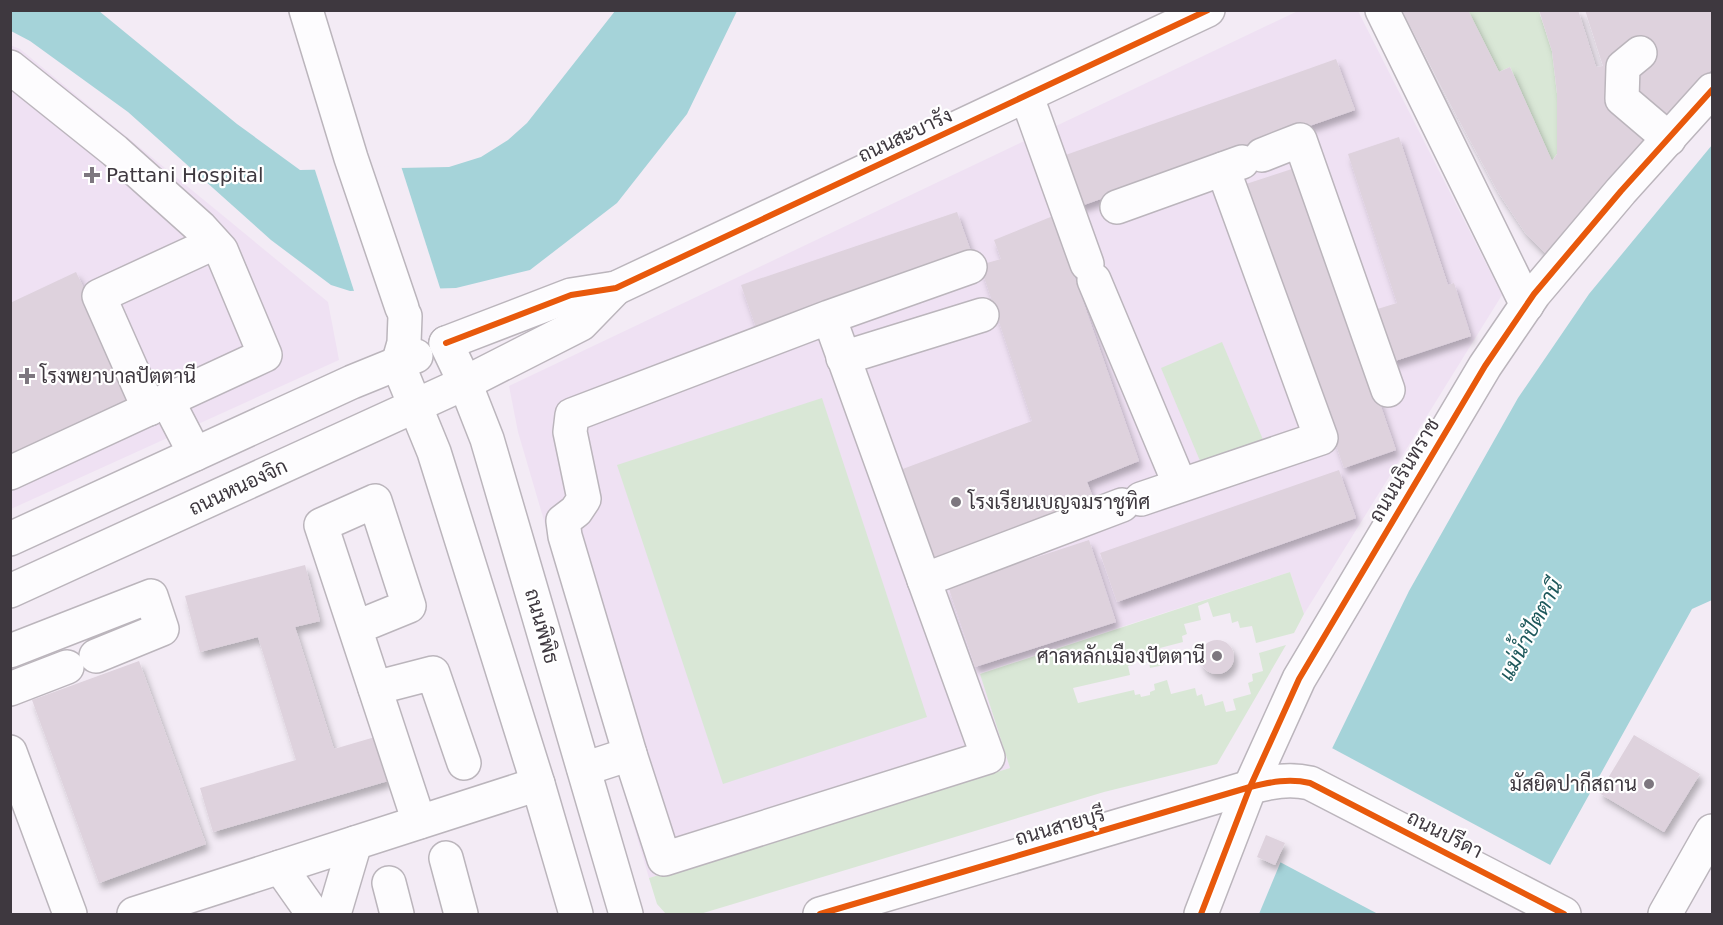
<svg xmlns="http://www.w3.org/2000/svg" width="1723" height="925" font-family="'DejaVu Sans',Sarabun,sans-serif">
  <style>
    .built { fill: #efe1f3 }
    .green { fill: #d9e7d6 }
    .water { fill: #a5d3d9 }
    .pier { fill: #f3ebf5 }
    .building { fill: #ded2dd; filter: url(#shadow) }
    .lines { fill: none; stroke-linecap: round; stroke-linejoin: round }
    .minor-casing { stroke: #bbb5bc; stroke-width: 36 }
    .major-casing { stroke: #bbb5bc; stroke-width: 36 }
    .minor { stroke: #fdfcfe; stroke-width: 33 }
    .major { stroke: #fdfcfe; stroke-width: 33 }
    .cycleway-casing { stroke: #fff; stroke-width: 10 }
    .cycleway { stroke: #e8590c; stroke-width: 6 }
    .poi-dot { fill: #7d777f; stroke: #fff; stroke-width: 2 }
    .labels { text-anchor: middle; stroke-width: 4.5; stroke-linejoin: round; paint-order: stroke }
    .street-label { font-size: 20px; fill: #3e383f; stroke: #fff }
    .poi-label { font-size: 20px; fill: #3e383f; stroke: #fff; text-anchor: start }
    .water-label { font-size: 21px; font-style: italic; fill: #1d585b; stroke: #fff }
  </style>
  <defs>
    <filter id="shadow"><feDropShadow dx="3.5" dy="6" stdDeviation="3" flood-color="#0004"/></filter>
  </defs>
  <rect width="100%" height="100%" fill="#f3ebf5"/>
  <g class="built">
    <path d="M 1298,11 L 1358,11 L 1502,295 L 1304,614 L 1290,572 L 980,673 L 1010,768 L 649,878 L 518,432 L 509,386 Z"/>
    <path d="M 10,45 L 20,49 L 328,302 L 339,360 L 11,509 Z"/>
  </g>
  <g class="green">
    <path d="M 1468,11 L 1539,11 L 1552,51 L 1557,93 L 1557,154 L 1552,161 L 1510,67 L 1499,72 Z"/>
    <path d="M 1222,342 L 1264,442 L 1203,468 L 1161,368 Z"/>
    <path d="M 822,398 L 927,717 L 723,784 L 617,465 Z"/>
    <path d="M 1290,572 L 1304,614 L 1294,633 L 1256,643 L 1252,626 L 1240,628 L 1238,621 L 1232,623 L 1230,613 L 1213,617 L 1208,602 L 1198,606 L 1201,620 L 1184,624 L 1187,634 L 1182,636 L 1183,642 L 1160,648 L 1164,665 L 1150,668 L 1149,662 L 1144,663 L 1142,659 L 1133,661 L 1133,665 L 1128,666 L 1130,675 L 1073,688 L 1078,703 L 1134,690 L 1135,695 L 1140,694 L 1141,697 L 1150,695 L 1150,692 L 1155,690 L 1154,684 L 1167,680 L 1171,694 L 1195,688 L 1197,696 L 1202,694 L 1205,706 L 1223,701 L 1226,712 L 1236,710 L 1233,699 L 1251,694 L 1248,683 L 1253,681 L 1252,674 L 1263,671 L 1259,653 L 1286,645 L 1217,764 L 1104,792 L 700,914 L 666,914 L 657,904 L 649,878 L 1010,768 L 980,674 Z"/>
  </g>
  <g class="water">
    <path d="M 10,11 L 99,11 L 237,124 L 300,170 L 449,167 L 481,157 L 508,140 L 527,123 L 615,11 L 737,11 L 687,114 L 617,203 L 530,270 L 456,288 L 350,291 L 331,285 L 271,240 L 128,112 L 30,41 L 11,31 Z"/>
    <path d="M 1712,145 L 1712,600 L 1692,609 L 1523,914 L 1259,914 L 1304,806 L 1409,591 L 1518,398 L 1589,294 Z"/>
  </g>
  <g class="pier">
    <path d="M 401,166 L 441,291 L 355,294 L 314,167 Z"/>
    <path d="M 1330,747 L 1554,867 L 1527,914 L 1378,914 L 1278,861 L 1302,805 Z"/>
  </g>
  <g class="building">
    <path d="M 1402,10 L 1468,10 L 1499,72 L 1510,67 L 1552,161 L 1557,154 L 1557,93 L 1552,51 L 1539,10 L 1578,10 L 1596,67 L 1603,66 L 1585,10 L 1712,10 L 1712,69 L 1661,126 L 1626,96 L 1625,68 L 1637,58 L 1642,62 L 1656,47 L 1635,39 L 1632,56 L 1614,64 L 1619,103 L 1655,133 L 1547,255 L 1526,234 L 1498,192 L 1447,98 Z"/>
    <path d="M 1336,59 L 1355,110 L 1078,207 L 1060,157 Z"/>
    <path d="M 1399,137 L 1448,285 L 1454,283 L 1471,336 L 1389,363 L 1371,311 L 1397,303 L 1348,154 Z"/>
    <path d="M 1298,167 L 1396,450 L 1344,468 L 1246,184 Z"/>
    <path d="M 957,212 L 974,260 L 758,333 L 741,285 Z"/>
    <path d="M 1053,216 L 1139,461 L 1087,482 L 1094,500 L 931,560 L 900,470 L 1032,421 L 980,265 L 1001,259 L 994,240 Z"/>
    <path d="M 76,272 L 135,396 L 10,454 L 10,303 Z"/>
    <path d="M 1339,470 L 1356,518 L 1117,602 L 1100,553 Z"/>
    <path d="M 1089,540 L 1116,622 L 975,667 L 948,586 Z"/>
    <path d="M 305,565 L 320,621 L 295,627 L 334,749 L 375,737 L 388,781 L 213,832 L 200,788 L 296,760 L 258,637 L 200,652 L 185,596 Z"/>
    <circle cx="1217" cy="657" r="17"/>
    <path d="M 139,661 L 206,844 L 99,883 L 32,700 Z"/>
    <path d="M 1634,735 L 1700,774 L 1664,832 L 1599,793 Z"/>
    <path d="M 1266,835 L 1285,843 L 1275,865 L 1257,857 Z"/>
  </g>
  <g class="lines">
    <defs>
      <g id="minor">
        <path d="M 1382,10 L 1527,305"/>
        <path d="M 1640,53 L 1623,67 L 1622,99 L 1669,139"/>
        <path d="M 10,67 L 115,151 L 201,228 L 221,250 L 265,355 L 10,473"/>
        <path d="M 1027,97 L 1087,264"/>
        <path d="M 1262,155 L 1300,140 L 1388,390"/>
        <path d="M 1117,207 L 1242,162"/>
        <path d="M 1094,280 L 1180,485"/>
        <path d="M 829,317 L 988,757 L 664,859 L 630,754 L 565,536 L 563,521 L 576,511 L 584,499 L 570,432 L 572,415 L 829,317 L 970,267"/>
        <path d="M 446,343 L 571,295 L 616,288 L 1208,10"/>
        <path d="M 843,358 L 982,315"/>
        <path d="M 465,383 L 581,324 L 616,288"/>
        <path d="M 167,400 L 195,454"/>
        <path d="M 149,409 L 99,296 L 214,243"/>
        <path d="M 1141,499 L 1321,438 L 1223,169"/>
        <path d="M 924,580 L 1122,505"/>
        <path d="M 355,628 L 409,606 L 375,501 L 321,525 C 354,624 387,723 419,822"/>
        <path d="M 10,651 L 151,596 L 162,629 L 96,656"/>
        <path d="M 375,688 L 433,673 L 464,763"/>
        <path d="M 10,689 L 67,667"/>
        <path d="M 10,752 L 70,914"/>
        <path d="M 584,769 L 630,754"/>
        <path d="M 446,858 L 461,914"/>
        <path d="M 280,867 L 313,914"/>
        <path d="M 389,883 L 397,914"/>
        <path d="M 134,914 L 538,784"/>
        <path d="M 334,914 L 355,843"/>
        <path d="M 820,914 L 1250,787 C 1271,782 1289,778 1310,783 L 1564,914"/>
        <path d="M 1201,914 L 1250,787 L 1299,679 L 1485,366 L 1534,294 L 1621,191 L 1712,90"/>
        <path d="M 1665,914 L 1712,831"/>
      </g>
      <g id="major">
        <path d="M 306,10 L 351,158 L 402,308"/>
        <path d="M 405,316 L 404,343 L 398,364 L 434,452 L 538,784 L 576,914"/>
        <path d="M 446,343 L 465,383 L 487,439 L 626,914"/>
        <path d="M 10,539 L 352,382 L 416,356"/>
        <path d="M 10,591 L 465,383"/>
      </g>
    </defs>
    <use href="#minor" class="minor-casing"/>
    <use href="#major" class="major-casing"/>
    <use href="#minor" class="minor"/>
    <use href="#major" class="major"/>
    <defs>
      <g id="cycleway">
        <path d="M 446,343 L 571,295 L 616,288 L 1208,10"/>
        <path d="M 820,914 L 1250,787 C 1271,782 1289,778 1310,783 L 1564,914"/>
        <path d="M 1201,914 L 1250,787 L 1299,679 L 1485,366 L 1534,294 L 1621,191 L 1712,90"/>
      </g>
    </defs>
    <use href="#cycleway" class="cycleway-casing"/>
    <use href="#cycleway" class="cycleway"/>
  </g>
  <g class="poi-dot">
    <path d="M89 166h6v6h6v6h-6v6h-6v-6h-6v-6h6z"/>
    <path d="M24 367h6v6h6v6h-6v6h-6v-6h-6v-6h6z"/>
    <circle cx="956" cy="502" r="6"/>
    <circle cx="1217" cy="656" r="6"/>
    <circle cx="1649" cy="784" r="6"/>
  </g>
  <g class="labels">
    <g class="street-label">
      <text transform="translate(905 135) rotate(-25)" y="7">ถนนสะบารัง</text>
      <text transform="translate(1404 470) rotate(-59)" y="7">ถนนนรินทราช</text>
      <text transform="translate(238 487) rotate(-25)" y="7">ถนนหนองจิก</text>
      <text transform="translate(542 626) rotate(74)" y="7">ถนนพิพิธ</text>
      <text transform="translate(1060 826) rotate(-16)" y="7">ถนนสายบุรี</text>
      <text transform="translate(1445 834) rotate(27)" y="7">ถนนปรีดา</text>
    </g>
    <g class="poi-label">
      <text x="106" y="182">Pattani Hospital</text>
      <text x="40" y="383">โรงพยาบาลปัตตานี</text>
      <text x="968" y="509">โรงเรียนเบญจมราชูทิศ</text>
      <text x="1205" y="663" text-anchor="end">ศาลหลักเมืองปัตตานี</text>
      <text x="1637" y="791" text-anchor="end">มัสยิดปากีสถาน</text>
    </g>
    <g class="water-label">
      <text transform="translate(1531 630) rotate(-62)" y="7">แม่น้ำปัตตานี</text>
    </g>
  </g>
  <rect width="1723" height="925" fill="none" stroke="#3e383f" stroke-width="24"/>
</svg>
